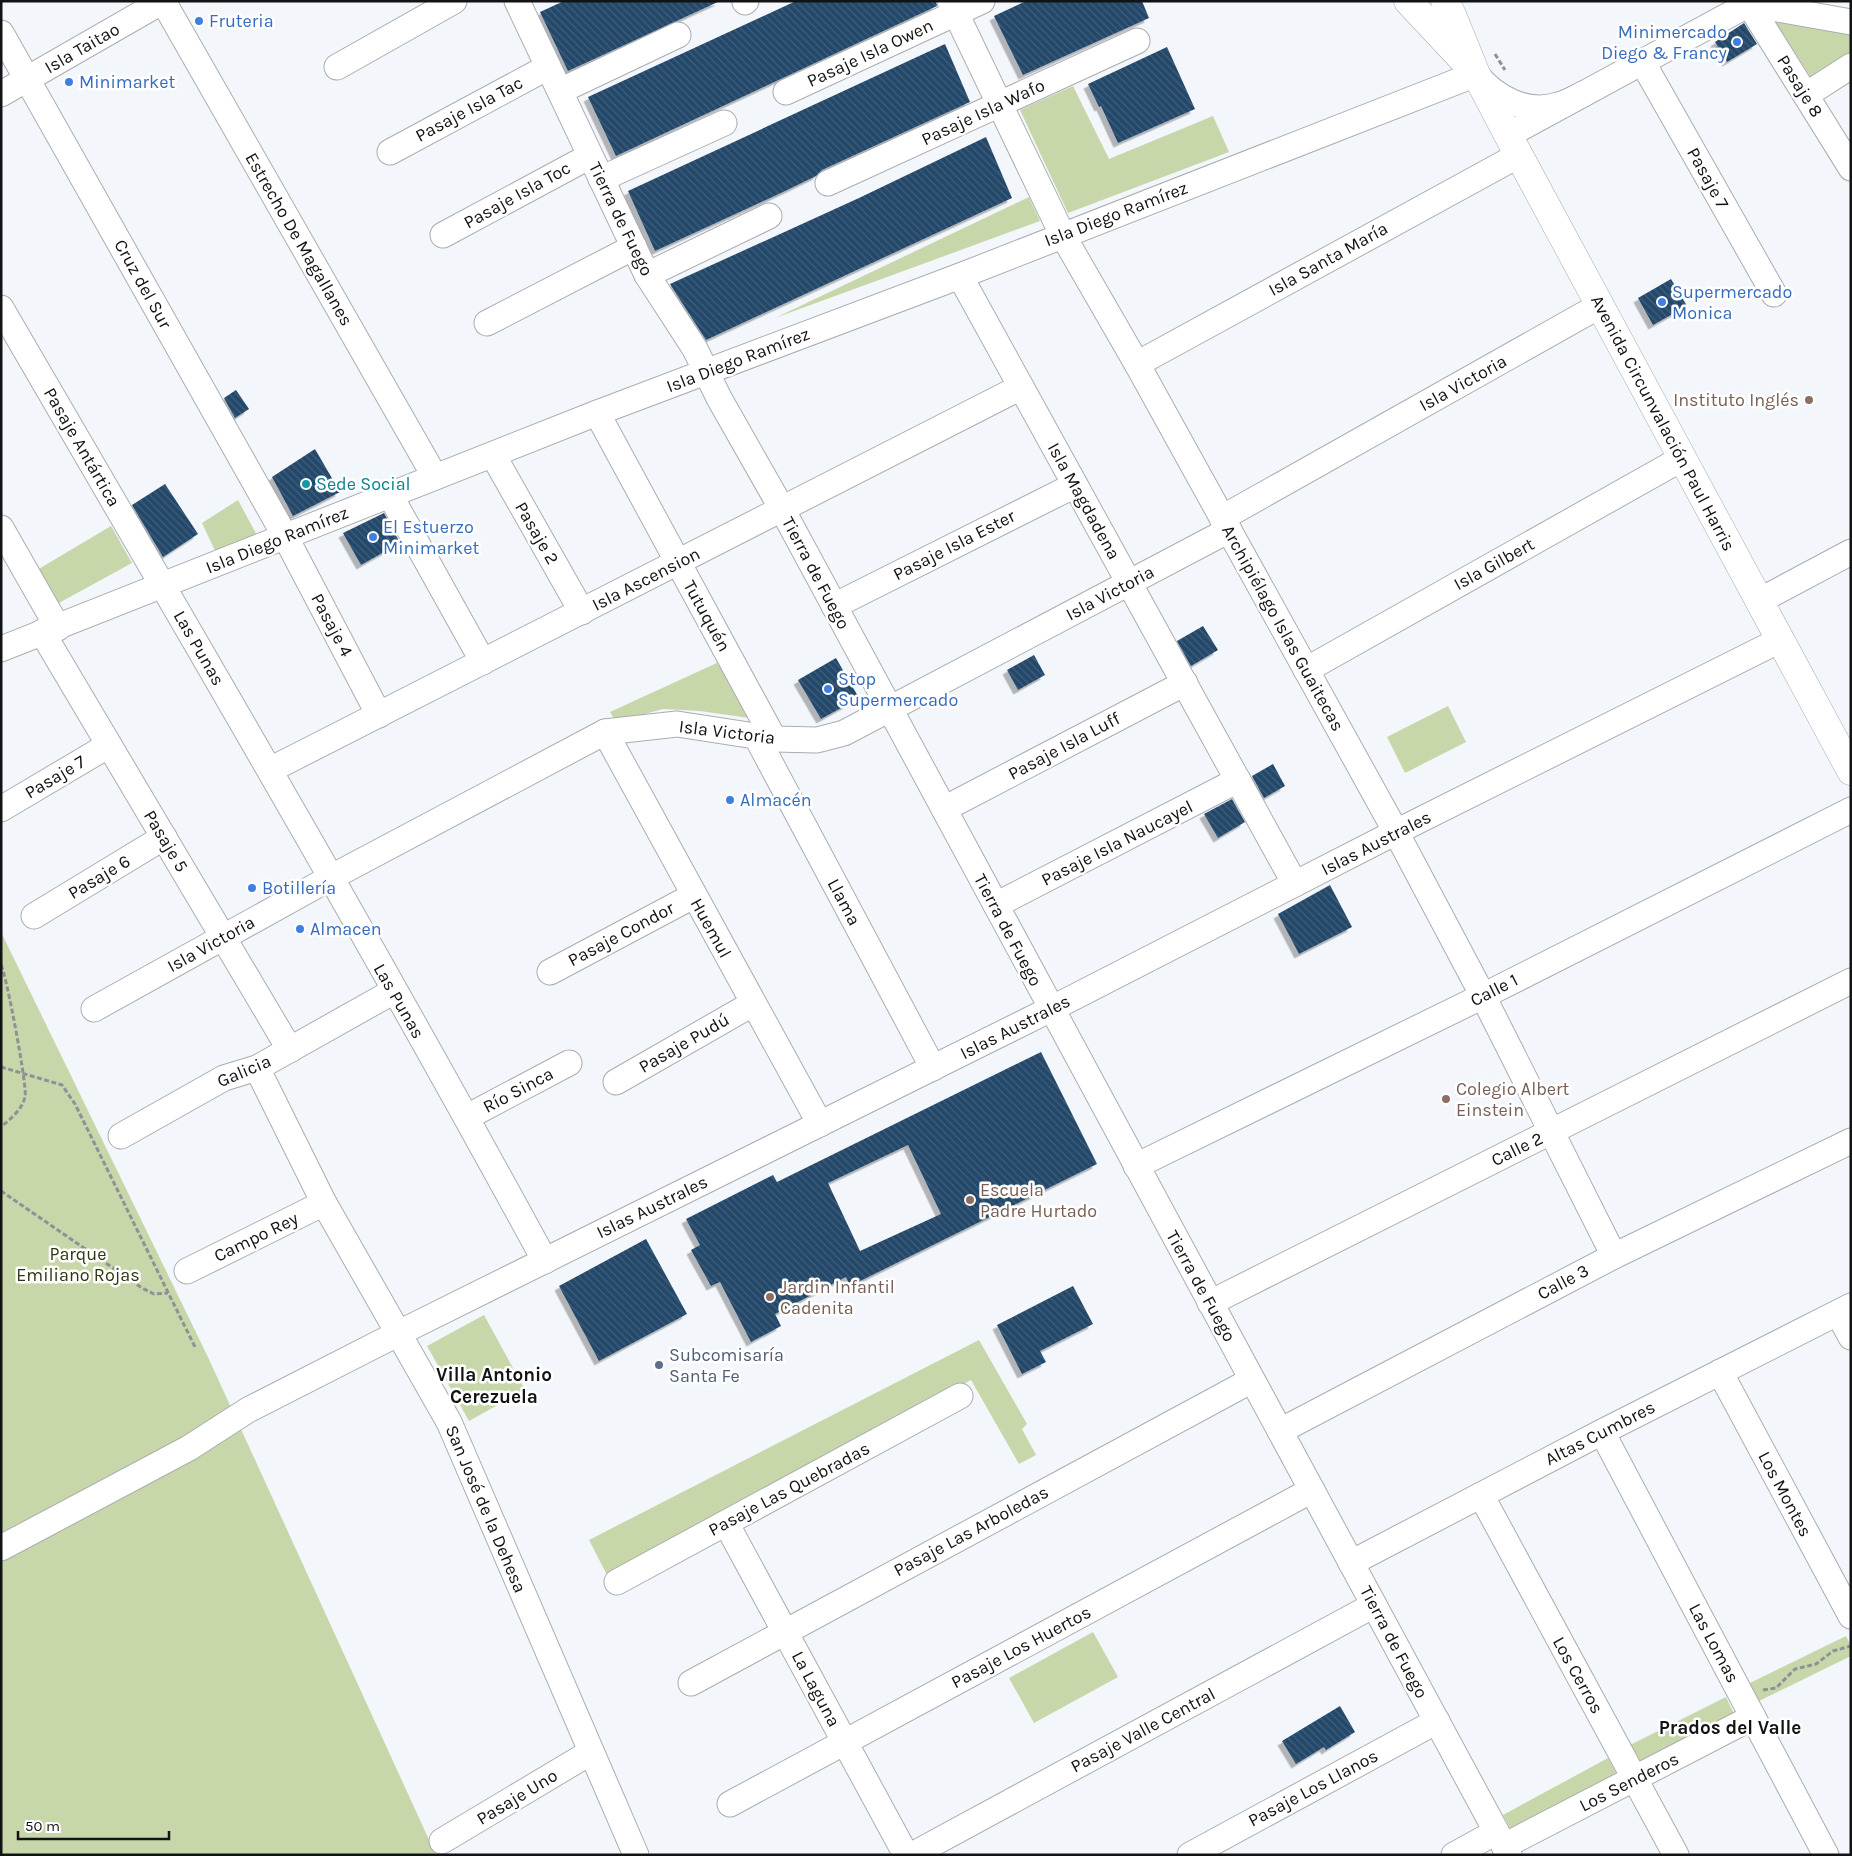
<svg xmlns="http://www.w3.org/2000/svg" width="1852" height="1856" font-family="Karla,sans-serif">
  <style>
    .green { fill: #c7d7aa }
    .building { fill: url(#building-back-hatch); fill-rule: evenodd; filter: url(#shadow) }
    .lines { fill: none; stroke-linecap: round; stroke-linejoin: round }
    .minor-casing { stroke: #aaadb0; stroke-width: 27 }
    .major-casing { stroke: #aaadb0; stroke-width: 29 }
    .path { stroke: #8f9194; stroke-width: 3; stroke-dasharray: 5 2.5; stroke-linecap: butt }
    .minor { stroke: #fff; stroke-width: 25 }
    .major { stroke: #fff; stroke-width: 28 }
    .shop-dot { fill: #3f7fe0; stroke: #fff; stroke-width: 2 }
    .education-dot { fill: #8d6e63; stroke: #fff; stroke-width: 2 }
    .culture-dot { fill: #0f9aa8; stroke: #fff; stroke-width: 2 }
    .service-dot { fill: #5c6f8a; stroke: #fff; stroke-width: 2 }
    .labels { text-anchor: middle; stroke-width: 5; stroke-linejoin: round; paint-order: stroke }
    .shop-label { font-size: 18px; fill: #366cbe; stroke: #fff; text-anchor: start }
    .street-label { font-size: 18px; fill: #121314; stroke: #fff }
    .education-label { font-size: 18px; fill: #785e54; stroke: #fff; text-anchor: start }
    .culture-label { font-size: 18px; fill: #0d838f; stroke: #fff; text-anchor: start }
    .park-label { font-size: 18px; fill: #2c3710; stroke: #fff }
    .service-label { font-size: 18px; fill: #4e5e75; stroke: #fff; text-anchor: start }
    .neighbourhood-label { font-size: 19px; font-weight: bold; fill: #121314; stroke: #fff }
  </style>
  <defs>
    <pattern id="building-back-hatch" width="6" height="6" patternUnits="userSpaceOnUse" patternTransform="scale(1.25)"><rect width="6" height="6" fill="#23486b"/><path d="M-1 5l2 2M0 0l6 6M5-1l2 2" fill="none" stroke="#415e7a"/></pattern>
    <filter id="shadow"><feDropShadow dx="-4.5" dy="4.5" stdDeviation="0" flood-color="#0004"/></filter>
  </defs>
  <rect width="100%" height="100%" fill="#f3f6fa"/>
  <g class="green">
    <path d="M 1773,19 L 1851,32 L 1851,56 L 1812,79 Z"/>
    <path d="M 1073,86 L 1109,159 L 1213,116 L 1229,152 L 1068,213 L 1020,110 Z"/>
    <path d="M 1029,197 L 1040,221 L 775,318 Z"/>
    <path d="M 238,500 L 259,539 L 218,557 L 202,523 Z"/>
    <path d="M 111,526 L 132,563 L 57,604 L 37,570 Z"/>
    <path d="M 719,662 L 749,718 L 700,711 L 663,709 L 616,722 L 610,712 Z"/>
    <path d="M 1448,706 L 1466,742 L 1405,773 L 1387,737 Z"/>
    <path d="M 1,932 L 207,1355 L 436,1855 L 1,1855 Z"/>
    <path d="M 484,1315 L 525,1390 L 469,1421 L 427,1346 Z"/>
    <path d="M 979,1340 L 1027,1424 L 1022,1429 L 1036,1455 L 1019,1464 L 971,1380 L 607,1575 L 589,1540 Z"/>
    <path d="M 1093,1632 L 1118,1677 L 1034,1723 L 1009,1678 Z"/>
    <path d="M 1846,1636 L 1851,1646 L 1851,1656 L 1759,1701 L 1750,1683 Z"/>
    <path d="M 1726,1697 L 1737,1720 L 1639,1771 L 1626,1747 Z"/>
    <path d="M 1608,1758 L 1620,1780 L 1514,1835 L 1503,1815 Z"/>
  </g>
  <g class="building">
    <path d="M 564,1 L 720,1 L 568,71 L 540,12 Z"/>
    <path d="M 796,1 L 936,1 L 937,6 L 616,156 L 588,97 Z"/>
    <path d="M 1026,1 L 1142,1 L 1149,18 L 1023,75 L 994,16 Z"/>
    <path d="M 1744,23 L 1757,44 L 1727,62 L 1715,42 Z"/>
    <path d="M 945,44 L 970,102 L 822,170 L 816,176 L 783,192 L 655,251 L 628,191 Z"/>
    <path d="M 1167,47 L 1195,109 L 1118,143 L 1101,106 L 1099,107 L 1088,84 Z"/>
    <path d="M 986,137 L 1012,198 L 706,340 L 670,284 L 859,198 Z"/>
    <path d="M 1671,279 L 1687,306 L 1653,325 L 1638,298 Z"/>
    <path d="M 236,390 L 249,409 L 235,418 L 224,398 Z"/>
    <path d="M 315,449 L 340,492 L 293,516 L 272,477 Z"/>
    <path d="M 165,484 L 198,534 L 163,557 L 132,505 Z"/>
    <path d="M 384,513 L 400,543 L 361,565 L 343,533 Z"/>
    <path d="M 1203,626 L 1218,650 L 1191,666 L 1177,641 Z"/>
    <path d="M 1034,655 L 1045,675 L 1018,690 L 1007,670 Z"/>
    <path d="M 836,658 L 859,698 L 821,719 L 798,680 Z"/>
    <path d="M 1273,764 L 1285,786 L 1264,798 L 1252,776 Z"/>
    <path d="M 1232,799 L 1245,822 L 1218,838 L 1204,814 Z"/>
    <path d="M 1330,885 L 1352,927 L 1299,954 L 1278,914 Z"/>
    <path d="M 1041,1052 L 1097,1164 L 850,1286 L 846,1277 L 775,1314 L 781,1326 L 751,1342 L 720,1282 L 711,1286 L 691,1250 L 700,1245 L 686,1219 L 773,1175 L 777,1182 ZM 908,1145 L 941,1214 L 860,1251 L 828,1183 Z"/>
    <path d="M 646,1239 L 687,1314 L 599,1361 L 559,1286 Z"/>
    <path d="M 1073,1286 L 1093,1324 L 1040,1351 L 1046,1362 L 1022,1374 L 997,1325 Z"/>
    <path d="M 1340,1706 L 1355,1732 L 1326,1750 L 1324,1747 L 1296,1764 L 1282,1741 Z"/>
  </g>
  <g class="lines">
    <defs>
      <g id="minor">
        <path d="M 163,1 L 435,477"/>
        <path d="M 517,1 L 647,275 L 695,349 L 719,398 L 782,509 L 1509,1855"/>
        <path d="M 950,1 L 1062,234 L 1137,364 L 1396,832 L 1483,996 L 1614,1256"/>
        <path d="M 745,2 L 746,1"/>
        <path d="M 1740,2 L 1749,4 L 1851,168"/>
        <path d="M 1,33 L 285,536 L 379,715"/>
        <path d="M 1643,63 L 1774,294"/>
        <path d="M 337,67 L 454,1"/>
        <path d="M 560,91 L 678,35"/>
        <path d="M 786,92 L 982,1"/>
        <path d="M 1,94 L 163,1"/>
        <path d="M 1806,95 L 1851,66"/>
        <path d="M 1508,135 L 1749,4 L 1851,22"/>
        <path d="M 390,152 L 548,67"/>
        <path d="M 601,179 L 724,123"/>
        <path d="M 828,183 L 1137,41"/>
        <path d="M 443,235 L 590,156"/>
        <path d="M 647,275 L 769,216"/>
        <path d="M 960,276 L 1295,884"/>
        <path d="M 1,308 C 185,624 370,939 545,1261"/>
        <path d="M 487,323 L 634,247"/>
        <path d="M 1137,364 L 1519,155"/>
        <path d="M 597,413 L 774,739"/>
        <path d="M 493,455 L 582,612"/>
        <path d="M 390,495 L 483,662"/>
        <path d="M 1222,518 L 1599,306"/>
        <path d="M 1,528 L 58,628"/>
        <path d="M 1759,601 L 1851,552"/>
        <path d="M 834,606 L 1075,485"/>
        <path d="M 42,632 L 290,1050"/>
        <path d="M 1,649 L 597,413 L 960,276 L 1476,74 C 1495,98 1527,115 1558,105 C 1567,103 1575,98 1583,94"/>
        <path d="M 1306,670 L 1681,459"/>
        <path d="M 605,732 L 820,1124"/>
        <path d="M 756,736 L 933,1068"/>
        <path d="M 270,770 L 1021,387"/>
        <path d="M 1,809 L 109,745"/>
        <path d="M 944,809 L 1185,683"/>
        <path d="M 996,905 L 1238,780"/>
        <path d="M 34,916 L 164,837"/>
        <path d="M 550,972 L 693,896"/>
        <path d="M 94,1009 L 330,878 L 605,732 L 677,724 L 774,739 L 817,740 L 844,733 L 1229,530"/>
        <path d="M 257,1068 L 324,1203 L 449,1422 L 636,1855"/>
        <path d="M 616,1082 L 752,1004"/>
        <path d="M 467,1117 L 569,1063"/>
        <path d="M 121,1136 L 224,1078 L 257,1068 L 394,991"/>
        <path d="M 1136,1166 L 1483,996 L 1851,810"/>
        <path d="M 187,1271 L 324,1203"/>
        <path d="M 1210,1303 L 1851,981"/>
        <path d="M 1838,1313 L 1851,1337"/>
        <path d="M 1720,1372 L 1851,1616"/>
        <path d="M 1280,1431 L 1614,1256 L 1851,1141"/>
        <path d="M 1602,1432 L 1826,1855"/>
        <path d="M 1481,1495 L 1676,1855"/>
        <path d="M 726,1523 L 906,1855"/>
        <path d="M 1,1548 L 189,1448 L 248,1410 L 399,1333 L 1051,1009 L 1396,832 L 1780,640"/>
        <path d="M 1351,1563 L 1602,1432 L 1851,1306"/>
        <path d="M 617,1582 L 960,1396"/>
        <path d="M 691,1683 L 1252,1380"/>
        <path d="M 730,1804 L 1312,1490"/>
        <path d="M 442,1841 L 591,1752"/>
        <path d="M 1504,1846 L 1753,1717"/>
        <path d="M 912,1855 L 1374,1605"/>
        <path d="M 1190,1855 L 1437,1721"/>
        <path d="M 1454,1855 L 1496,1832"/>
      </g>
      <g id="major">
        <path d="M 1408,1 L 1467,64"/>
        <path d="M 1445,1 L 1452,15 L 1476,74 L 1508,135 L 1851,771"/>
      </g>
    </defs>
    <use href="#minor" class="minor-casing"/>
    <use href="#major" class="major-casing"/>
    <g class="path">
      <path d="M 1495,54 L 1505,70"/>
      <path d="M 1,965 C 6,973 28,1089 25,1097 C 22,1110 10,1119 1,1127"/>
      <path d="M 1,1067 L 62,1085 L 75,1104 L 195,1347"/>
      <path d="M 1,1191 L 142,1288 L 154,1294 L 168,1293"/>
      <path d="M 1763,1690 L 1776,1688 L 1795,1669 L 1816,1664 L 1833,1651 L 1851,1646"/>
    </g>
    <use href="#minor" class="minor"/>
    <use href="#major" class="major"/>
  </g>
  <g class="shop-dot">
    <circle cx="199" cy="21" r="5"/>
    <circle cx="1737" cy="42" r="5"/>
    <circle cx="69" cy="82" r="5"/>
    <circle cx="1662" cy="302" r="5"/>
    <circle cx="373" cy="537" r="5"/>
    <circle cx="828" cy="689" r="5"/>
    <circle cx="730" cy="800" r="5"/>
    <circle cx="252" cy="888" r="5"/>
    <circle cx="300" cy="929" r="5"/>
  </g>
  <g class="education-dot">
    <circle cx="1809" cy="400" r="5"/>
    <circle cx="1446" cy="1099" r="5"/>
    <circle cx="970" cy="1200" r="5"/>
    <circle cx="770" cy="1297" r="5"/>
  </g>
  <circle class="culture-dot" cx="306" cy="484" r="5"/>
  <circle class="service-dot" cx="659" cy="1365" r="5"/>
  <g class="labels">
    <g class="shop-label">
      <text x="209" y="27">Fruteria</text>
      <text x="1727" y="38" text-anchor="end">Minimercado<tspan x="1727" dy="21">Diego &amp; Francy</tspan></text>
      <text x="79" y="88">Minimarket</text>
      <text x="1672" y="298">Supermercado<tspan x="1672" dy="21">Monica</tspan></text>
      <text x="383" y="533">El Estuerzo<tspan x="383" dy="21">Minimarket</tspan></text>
      <text x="838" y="685">Stop<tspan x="838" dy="21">Supermercado</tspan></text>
      <text x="740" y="806">Almacén</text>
      <text x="262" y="894">Botillería</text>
      <text x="310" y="935">Almacen</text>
    </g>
    <g class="street-label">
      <text transform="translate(82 48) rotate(-30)" y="6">Isla Taitao</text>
      <text transform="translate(870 53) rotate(-25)" y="6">Pasaje Isla Owen</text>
      <text transform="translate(1800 86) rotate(58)" y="6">Pasaje 8</text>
      <text transform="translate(469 109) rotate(-28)" y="6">Pasaje Isla Tac</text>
      <text transform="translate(983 112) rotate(-25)" y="6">Pasaje Isla Wafo</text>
      <text transform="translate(1708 178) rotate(61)" y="6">Pasaje 7</text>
      <text transform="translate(517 195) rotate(-29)" y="6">Pasaje Isla Toc</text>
      <text transform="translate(1116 214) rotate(-21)" y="6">Isla Diego Ramírez</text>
      <text transform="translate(621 219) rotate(64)" y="6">Tierra de Fuego</text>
      <text transform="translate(299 239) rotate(60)" y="6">Estrecho De Magallanes</text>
      <text transform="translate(1328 259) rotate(-29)" y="6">Isla Santa María</text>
      <text transform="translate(143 284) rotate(61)" y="6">Cruz del Sur</text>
      <text transform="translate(738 360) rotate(-21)" y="6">Isla Diego Ramírez</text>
      <text transform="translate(1463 383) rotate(-29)" y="6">Isla Victoria</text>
      <text transform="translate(1663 423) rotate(62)" y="6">Avenida Circunvalación Paul Harris</text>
      <text transform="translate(82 447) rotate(60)" y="6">Pasaje Antártica</text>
      <text transform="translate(1084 501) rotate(61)" y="6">Isla Magdadena</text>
      <text transform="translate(537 533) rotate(60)" y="6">Pasaje 2</text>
      <text transform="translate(277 540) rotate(-22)" y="6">Isla Diego Ramírez</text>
      <text transform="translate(954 545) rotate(-27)" y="6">Pasaje Isla Ester</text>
      <text transform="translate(1494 564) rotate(-29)" y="6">Isla Gilbert</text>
      <text transform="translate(816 573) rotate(62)" y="6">Tierra de Fuego</text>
      <text transform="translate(646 579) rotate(-27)" y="6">Isla Ascension</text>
      <text transform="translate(1110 593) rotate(-28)" y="6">Isla Victoria</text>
      <text transform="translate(707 616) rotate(61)" y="6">Tutuquén</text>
      <text transform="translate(332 625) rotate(62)" y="6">Pasaje 4</text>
      <text transform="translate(1283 628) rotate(61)" y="6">Archipiélago Islas Guaitecas</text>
      <text transform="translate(199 648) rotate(60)" y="6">Las Punas</text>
      <text transform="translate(727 732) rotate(7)" y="6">Isla Victoria</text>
      <text transform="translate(1064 746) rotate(-28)" y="6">Pasaje Isla Luff</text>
      <text transform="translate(55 777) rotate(-31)" y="6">Pasaje 7</text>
      <text transform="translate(166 841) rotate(59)" y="6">Pasaje 5</text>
      <text transform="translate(1117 843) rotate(-27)" y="6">Pasaje Isla Naucayel</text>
      <text transform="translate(1376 843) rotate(-27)" y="6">Islas Australes</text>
      <text transform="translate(99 877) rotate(-31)" y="6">Pasaje 6</text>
      <text transform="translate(844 902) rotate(62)" y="6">Llama</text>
      <text transform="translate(711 928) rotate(61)" y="6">Huemul</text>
      <text transform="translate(1008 930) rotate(62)" y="6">Tierra de Fuego</text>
      <text transform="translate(621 934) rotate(-28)" y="6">Pasaje Condor</text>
      <text transform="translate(211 944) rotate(-29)" y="6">Isla Victoria</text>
      <text transform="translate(1494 990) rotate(-27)" y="6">Calle 1</text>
      <text transform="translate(399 1001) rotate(60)" y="6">Las Punas</text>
      <text transform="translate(1015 1027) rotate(-27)" y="6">Islas Australes</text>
      <text transform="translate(684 1043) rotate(-30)" y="6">Pasaje Pudú</text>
      <text transform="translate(244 1071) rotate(-23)" y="6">Galicia</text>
      <text transform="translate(518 1090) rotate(-28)" y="6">Río Sinca</text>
      <text transform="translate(1517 1149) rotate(-26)" y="6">Calle 2</text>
      <text transform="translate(652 1207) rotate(-26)" y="6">Islas Australes</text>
      <text transform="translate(256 1237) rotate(-26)" y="6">Campo Rey</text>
      <text transform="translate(1563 1282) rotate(-28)" y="6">Calle 3</text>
      <text transform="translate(1201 1286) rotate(61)" y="6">Tierra de Fuego</text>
      <text transform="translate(1600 1433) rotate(-27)" y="6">Altas Cumbres</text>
      <text transform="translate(789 1489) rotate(-28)" y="6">Pasaje Las Quebradas</text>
      <text transform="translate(1785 1494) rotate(62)" y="6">Los Montes</text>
      <text transform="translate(486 1509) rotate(67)" y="6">San José de la Dehesa</text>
      <text transform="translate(971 1531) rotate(-28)" y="6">Pasaje Las Arboledas</text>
      <text transform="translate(1394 1642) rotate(62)" y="6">Tierra de Fuego</text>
      <text transform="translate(1714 1643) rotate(62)" y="6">Las Lomas</text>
      <text transform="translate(1021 1647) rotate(-28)" y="6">Pasaje Los Huertos</text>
      <text transform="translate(1578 1675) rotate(61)" y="6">Los Cerros</text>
      <text transform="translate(816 1689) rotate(62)" y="6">La Laguna</text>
      <text transform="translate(1143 1730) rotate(-28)" y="6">Pasaje Valle Central</text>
      <text transform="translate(1629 1782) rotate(-27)" y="6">Los Senderos</text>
      <text transform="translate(1313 1788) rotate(-28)" y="6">Pasaje Los Llanos</text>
      <text transform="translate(517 1797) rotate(-31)" y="6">Pasaje Uno</text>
    </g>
    <g class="education-label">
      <text x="1799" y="406" text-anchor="end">Instituto Inglés</text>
      <text x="1456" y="1095">Colegio Albert<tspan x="1456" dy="21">Einstein</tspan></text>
      <text x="980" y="1196">Escuela<tspan x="980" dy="21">Padre Hurtado</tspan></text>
      <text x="780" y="1293">Jardin Infantil<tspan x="780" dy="21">Cadenita</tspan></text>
    </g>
    <g class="culture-label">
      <text x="316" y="490">Sede Social</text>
    </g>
    <g class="park-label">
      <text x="78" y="1260">Parque<tspan x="78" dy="21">Emiliano Rojas</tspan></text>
    </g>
    <g class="service-label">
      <text x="669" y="1361">Subcomisaría<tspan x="669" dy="21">Santa Fe</tspan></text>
    </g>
    <g class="neighbourhood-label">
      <text x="494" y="1381">Villa Antonio<tspan x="494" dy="22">Cerezuela</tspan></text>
      <text x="1730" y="1734">Prados del Valle</text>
    </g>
  </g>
  <rect width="1852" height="1856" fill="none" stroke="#121314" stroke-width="5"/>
  <path d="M18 1831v8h151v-8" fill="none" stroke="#121314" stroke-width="2.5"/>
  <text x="25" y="1831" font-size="15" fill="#121314" stroke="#ffffff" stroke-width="4" paint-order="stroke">50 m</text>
</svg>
